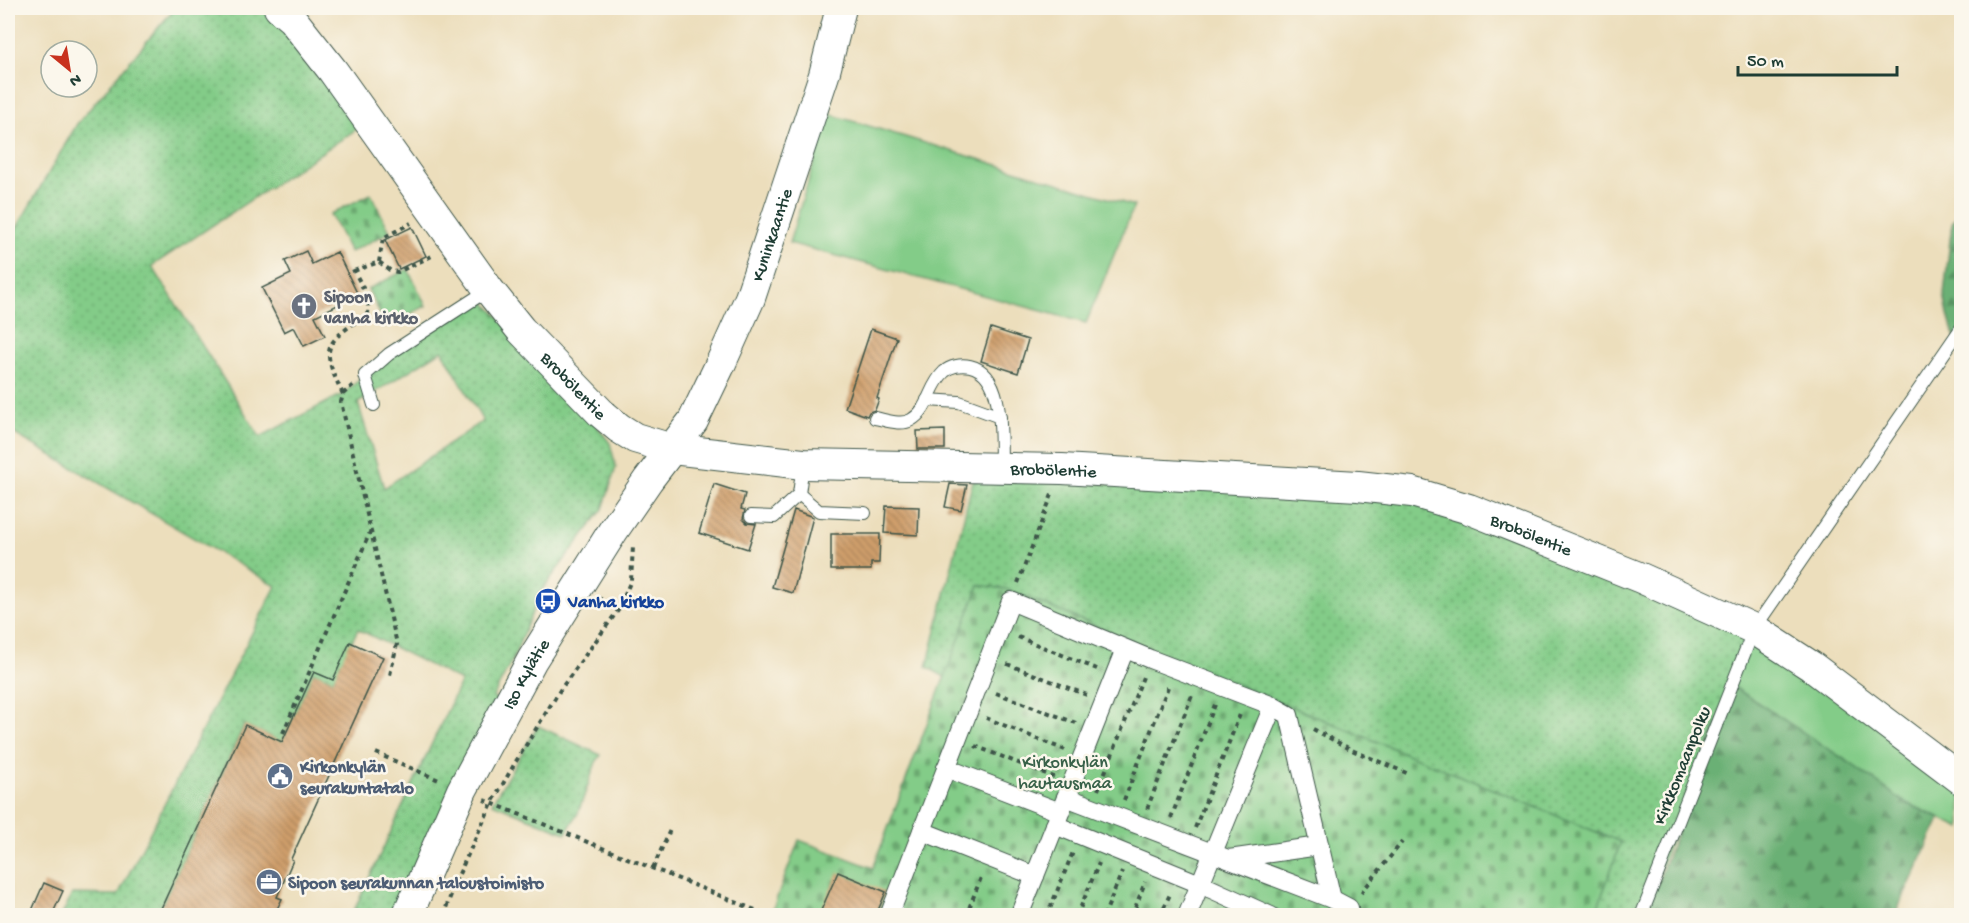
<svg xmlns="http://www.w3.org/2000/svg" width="1969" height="923" font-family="'Gochi Hand',sans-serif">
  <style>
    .green { fill: #83cc88; stroke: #51845e; stroke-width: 1.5 }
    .forest { fill: url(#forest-firs); stroke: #447654; stroke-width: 1.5 }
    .cemetery { fill: url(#cemetery-stones); stroke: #51845e; stroke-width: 1.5 }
    .park { fill: url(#park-dots); stroke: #51845e; stroke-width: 1.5; fill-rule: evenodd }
    .building { fill: url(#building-back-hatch) }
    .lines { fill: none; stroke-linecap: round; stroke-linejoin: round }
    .service-casing { stroke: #3e5548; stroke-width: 14 }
    .pedestrian-casing { stroke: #3e5548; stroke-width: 20 }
    .tertiary-casing { stroke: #3e5548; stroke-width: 32 }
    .path { stroke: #3e5548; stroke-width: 4; stroke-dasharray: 4.5 4.5; stroke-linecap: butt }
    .service { stroke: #fff; stroke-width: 12 }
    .pedestrian { stroke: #fff; stroke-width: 18 }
    .tertiary { stroke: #fff; stroke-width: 30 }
    .labels { text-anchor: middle; stroke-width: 5; stroke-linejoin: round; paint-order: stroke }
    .street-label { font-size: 18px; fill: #1f3d34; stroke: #fbf7ec }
    .worship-label { font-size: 18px; font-weight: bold; fill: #5b616d; stroke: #fbf7ec; text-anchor: start }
    .transit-label { font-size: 18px; font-weight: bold; fill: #164399; stroke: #fbf7ec; text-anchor: start }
    .park-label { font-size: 18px; fill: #386149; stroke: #fbf7ec }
    .service-label { font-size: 18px; font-weight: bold; fill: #4e5e75; stroke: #fbf7ec; text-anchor: start }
  </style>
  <defs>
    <pattern id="forest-firs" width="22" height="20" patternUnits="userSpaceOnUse" patternTransform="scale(1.5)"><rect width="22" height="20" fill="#6ab074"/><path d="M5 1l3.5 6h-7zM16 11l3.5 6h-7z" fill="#579060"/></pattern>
    <pattern id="cemetery-stones" width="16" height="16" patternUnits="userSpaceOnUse" patternTransform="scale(1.5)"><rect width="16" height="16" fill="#83cc88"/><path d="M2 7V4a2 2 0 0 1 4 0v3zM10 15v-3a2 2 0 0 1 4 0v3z" fill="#6ba770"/></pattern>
    <pattern id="park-dots" width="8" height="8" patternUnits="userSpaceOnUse" patternTransform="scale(1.5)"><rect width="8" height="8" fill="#83cc88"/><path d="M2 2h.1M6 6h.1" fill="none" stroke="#6ba770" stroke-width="1.8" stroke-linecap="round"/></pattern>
    <pattern id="building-back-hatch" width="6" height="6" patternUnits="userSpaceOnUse" patternTransform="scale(1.5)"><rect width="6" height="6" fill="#cf9e6b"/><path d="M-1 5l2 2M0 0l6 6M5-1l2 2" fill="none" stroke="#a78259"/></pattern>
  </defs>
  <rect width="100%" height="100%" fill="#fbf7ec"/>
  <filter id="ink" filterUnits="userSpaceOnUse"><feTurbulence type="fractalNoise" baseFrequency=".0167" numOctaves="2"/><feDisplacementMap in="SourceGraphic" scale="12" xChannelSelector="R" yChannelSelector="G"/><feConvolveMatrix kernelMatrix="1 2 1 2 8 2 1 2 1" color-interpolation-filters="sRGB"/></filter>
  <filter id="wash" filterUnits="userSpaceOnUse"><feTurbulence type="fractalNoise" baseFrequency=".008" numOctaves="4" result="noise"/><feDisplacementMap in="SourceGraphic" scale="24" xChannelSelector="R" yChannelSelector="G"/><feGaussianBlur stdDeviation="1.35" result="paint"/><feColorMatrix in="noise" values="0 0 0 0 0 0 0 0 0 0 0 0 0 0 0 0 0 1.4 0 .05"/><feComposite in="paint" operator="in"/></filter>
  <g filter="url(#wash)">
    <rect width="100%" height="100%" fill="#ecdebc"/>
    <g class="green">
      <path d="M 829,114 L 1134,206 L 1086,323 L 789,243 Z"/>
      <path d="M 1754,629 L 1961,780 L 1961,828 L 1903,801 L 1850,763 L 1732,686 Z"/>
    </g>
    <g class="forest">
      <path d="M 1961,210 L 1962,339 L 1955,339 L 1948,315 L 1944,294 L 1952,223 Z"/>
      <path d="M 1732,686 L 1850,763 L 1903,801 L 1940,819 L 1895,915 L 1645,916 Z"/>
    </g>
    <g class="cemetery">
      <path d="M 371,194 L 390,232 L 350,252 L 330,214 Z"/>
      <path d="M 408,269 L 426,306 L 386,326 L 368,289 Z"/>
      <path d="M 979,585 L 1006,589 L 1621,842 L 1595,915 L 770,916 L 799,840 L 873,868 Z"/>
    </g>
    <g class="park">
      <path d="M 175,8 L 279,8 L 370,120 L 152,266 L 260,437 L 343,394 L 389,354 L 484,301 L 585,410 L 610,443 L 616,467 L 603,509 L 541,591 L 513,659 L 493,697 L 507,704 L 407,915 L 352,915 L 461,681 L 358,629 L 333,680 L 314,672 L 282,742 L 244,725 L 158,915 L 62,915 L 72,894 L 118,895 L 276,586 L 8,430 L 8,243 L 77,124 ZM 442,350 L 483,421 L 384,488 L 358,403 Z"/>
      <path d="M 973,480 L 1412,492 L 1754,629 L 1641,916 L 1595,915 L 1621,842 L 1006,589 L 979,585 L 945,677 L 927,667 Z"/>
      <path d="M 538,726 L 601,755 L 596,762 L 578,813 L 566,833 L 492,803 Z"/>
    </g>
    <g id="blocks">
      <g class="building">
        <path d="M 412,227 L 426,256 L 399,269 L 385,240 Z"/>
        <path d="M 306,251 L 312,264 L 337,252 L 358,295 L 315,316 L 325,336 L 304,346 L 294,327 L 284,332 L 262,288 L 291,274 L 285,261 Z"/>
        <path d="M 991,328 L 1028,340 L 1018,373 L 981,361 Z"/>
        <path d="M 871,329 L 897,338 L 877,398 L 879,399 L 875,410 L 869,412 L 867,416 L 845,408 Z"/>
        <path d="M 945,430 L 945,449 L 918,449 L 917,431 Z"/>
        <path d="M 714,484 L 745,494 L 741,509 L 745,510 L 743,519 L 747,523 L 756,524 L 748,549 L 699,533 Z"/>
        <path d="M 950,484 L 967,485 L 961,510 L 945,507 Z"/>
        <path d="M 886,506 L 919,507 L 918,535 L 884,533 Z"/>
        <path d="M 794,510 L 813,517 L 793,593 L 772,587 Z"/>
        <path d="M 831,534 L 880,534 L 879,563 L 871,563 L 871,570 L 831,570 Z"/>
        <path d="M 350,642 L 383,657 L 291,859 L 293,860 L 277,897 L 282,899 L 274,915 L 158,915 L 245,725 L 282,742 L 314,672 L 333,680 Z"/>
        <path d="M 838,872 L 886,892 L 876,915 L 819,915 Z"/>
        <path d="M 44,883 L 63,891 L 52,915 L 30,915 Z"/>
      </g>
    </g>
  </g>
  <g filter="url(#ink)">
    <use href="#blocks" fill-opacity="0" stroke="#3e5548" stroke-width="1.5"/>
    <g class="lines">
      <defs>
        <g id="service">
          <path d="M 927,400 L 959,402 L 1000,417"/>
          <path d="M 374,405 L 365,375 L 389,354 L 488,290"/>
          <path d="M 875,418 C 886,420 901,426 911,420 C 929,410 929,386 944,372 C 950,366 961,364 970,366 C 1006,374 1000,440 1001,468"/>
          <path d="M 799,494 L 819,511 L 865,513"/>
          <path d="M 751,516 L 774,517 L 799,494 L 803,464"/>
          <path d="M 1641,916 L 1754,629 L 1962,327"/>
        </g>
        <g id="pedestrian">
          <path d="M 946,768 L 1060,812"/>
          <path d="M 1066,797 L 1332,899 L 1349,908 L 1346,916"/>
          <path d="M 1055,825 L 1200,884 L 1271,916"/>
          <path d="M 922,831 L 1035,876"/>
          <path d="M 1229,859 L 1319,846"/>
          <path d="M 889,916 L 1011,601 L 1150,659 L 1273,706 L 1289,715 L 1332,899"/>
          <path d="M 1019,916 L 1125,649"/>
          <path d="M 1187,916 L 1273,706"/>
        </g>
        <g id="tertiary">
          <path id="s1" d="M 279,8 L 292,19 L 333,71 L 489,290 L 521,330 L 601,413 L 619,428 L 635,438 L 672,449 L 803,464 L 1062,469 L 1358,486 L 1412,492 L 1469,509 L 1641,578 L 1754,629 L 1811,666 L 1962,780"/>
          <path id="s2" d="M 407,916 L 462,790 L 532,660 L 613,531 L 648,480 L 693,421 L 720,365 L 750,298 L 824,75 L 841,8"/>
        </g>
      </defs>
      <use href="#service" class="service-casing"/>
      <use href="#pedestrian" class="pedestrian-casing"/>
      <use href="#tertiary" class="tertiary-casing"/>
      <g class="path">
        <path d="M 379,262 L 383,238 L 411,223"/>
        <path d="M 354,271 L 379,262 L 391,271 L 398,272 L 434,255"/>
        <path d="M 353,385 L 343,394 L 341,402 L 397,644 L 390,675"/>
        <path d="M 343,394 C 318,344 326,344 368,313 C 370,298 361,284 354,271 L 347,274"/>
        <path d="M 1018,583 L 1053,492"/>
        <path d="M 601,597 L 600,599 L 619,609"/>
        <path d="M 1018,637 L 1097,669"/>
        <path d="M 1007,664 L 1087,695"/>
        <path d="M 996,693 L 1076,723"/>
        <path d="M 986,718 L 1065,750"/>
        <path d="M 1313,729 L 1354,751 L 1409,774"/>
        <path d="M 283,733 L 371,530"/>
        <path d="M 975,746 L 1054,777"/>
        <path d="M 376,753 L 441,781"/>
        <path d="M 1098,790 L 1143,677"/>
        <path d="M 484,800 L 770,916"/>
        <path d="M 1124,800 L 1168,687"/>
        <path d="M 1147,809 L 1193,693"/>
        <path d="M 1171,818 L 1216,702"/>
        <path d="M 1195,828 L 1241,712"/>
        <path d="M 653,868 L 670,830"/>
        <path d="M 1361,893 L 1402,842"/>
        <path d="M 276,913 L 280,916"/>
        <path d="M 443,916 L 458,876 L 492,803 L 515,763 L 560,690 L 619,609 L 631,580 L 633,547"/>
        <path d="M 966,916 L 982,875"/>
        <path d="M 1047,916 L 1073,852"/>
        <path d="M 1077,916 L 1099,863"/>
        <path d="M 1104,916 L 1122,872"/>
        <path d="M 1132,916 L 1145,882"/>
        <path d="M 1160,916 L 1171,892"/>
      </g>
      <use href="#service" class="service"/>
      <use href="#pedestrian" class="pedestrian"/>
      <use href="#tertiary" class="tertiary"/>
    </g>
  </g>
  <defs>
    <symbol id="church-disc" viewBox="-11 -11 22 22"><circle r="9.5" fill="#6b7280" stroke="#fbf7ec"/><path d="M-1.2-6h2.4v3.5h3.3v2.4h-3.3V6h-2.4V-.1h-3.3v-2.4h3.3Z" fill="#fff"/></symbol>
    <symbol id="bus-disc" viewBox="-11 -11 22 22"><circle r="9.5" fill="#1a4fb4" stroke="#fbf7ec"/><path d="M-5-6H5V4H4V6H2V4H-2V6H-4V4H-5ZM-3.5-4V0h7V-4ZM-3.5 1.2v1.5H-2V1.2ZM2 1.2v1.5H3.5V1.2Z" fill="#fff"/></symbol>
    <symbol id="civic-disc" viewBox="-11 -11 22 22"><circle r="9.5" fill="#5c6f8a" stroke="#fbf7ec"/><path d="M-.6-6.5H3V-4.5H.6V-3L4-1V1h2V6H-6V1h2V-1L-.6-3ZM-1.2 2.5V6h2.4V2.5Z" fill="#fff"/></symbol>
    <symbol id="office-disc" viewBox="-11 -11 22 22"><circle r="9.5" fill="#5c6f8a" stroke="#fbf7ec"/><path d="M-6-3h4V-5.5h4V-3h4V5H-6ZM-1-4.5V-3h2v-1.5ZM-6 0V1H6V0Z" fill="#fff"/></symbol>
  </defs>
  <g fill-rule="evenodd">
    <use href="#church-disc" x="289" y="291" width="30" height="30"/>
    <use href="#bus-disc" x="533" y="586" width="30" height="30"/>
    <use href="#civic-disc" x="265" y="761" width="30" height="30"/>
    <use href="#office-disc" x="254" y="867" width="30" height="30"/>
  </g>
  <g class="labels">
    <g class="street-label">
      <text dy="6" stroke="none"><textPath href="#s2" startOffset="776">Kuninkaantie</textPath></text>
      <text dy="6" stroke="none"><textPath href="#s1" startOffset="480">Brobölentie</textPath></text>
      <text dy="6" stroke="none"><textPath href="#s1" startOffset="982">Brobölentie</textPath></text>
      <text dy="6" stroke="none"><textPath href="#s1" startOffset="1468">Brobölentie</textPath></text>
      <text dy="6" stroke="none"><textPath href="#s2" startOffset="270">Iso Kylätie</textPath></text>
      <text transform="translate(1681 765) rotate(-68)" y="6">Kirkkomaanpolku</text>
    </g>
    <g class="worship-label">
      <text x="324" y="302">Sipoon<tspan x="324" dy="21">vanha kirkko</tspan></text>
    </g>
    <g class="transit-label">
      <text x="568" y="607">Vanha kirkko</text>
    </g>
    <g class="park-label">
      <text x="1065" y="767">Kirkonkylän<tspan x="1065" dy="21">hautausmaa</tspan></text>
    </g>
    <g class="service-label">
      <text x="300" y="772">Kirkonkylän<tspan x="300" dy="21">seurakuntatalo</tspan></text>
      <text x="288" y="888">Sipoon seurakunnan taloustoimisto</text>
    </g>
  </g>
  <rect width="1969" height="923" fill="none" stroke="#fbf7ec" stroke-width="30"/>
  <g transform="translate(69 69) rotate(150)"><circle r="28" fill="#fbf7ec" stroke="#a3ada2" stroke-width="1.5"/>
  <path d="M0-4.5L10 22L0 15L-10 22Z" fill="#c8321e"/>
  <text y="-9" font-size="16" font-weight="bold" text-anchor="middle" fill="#1f3d34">N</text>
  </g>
  <path d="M1738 66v9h159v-9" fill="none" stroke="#1f3d34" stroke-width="3"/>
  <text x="1747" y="66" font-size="18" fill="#1f3d34" stroke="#fbf7ec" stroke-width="4.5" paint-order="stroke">50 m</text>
</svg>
